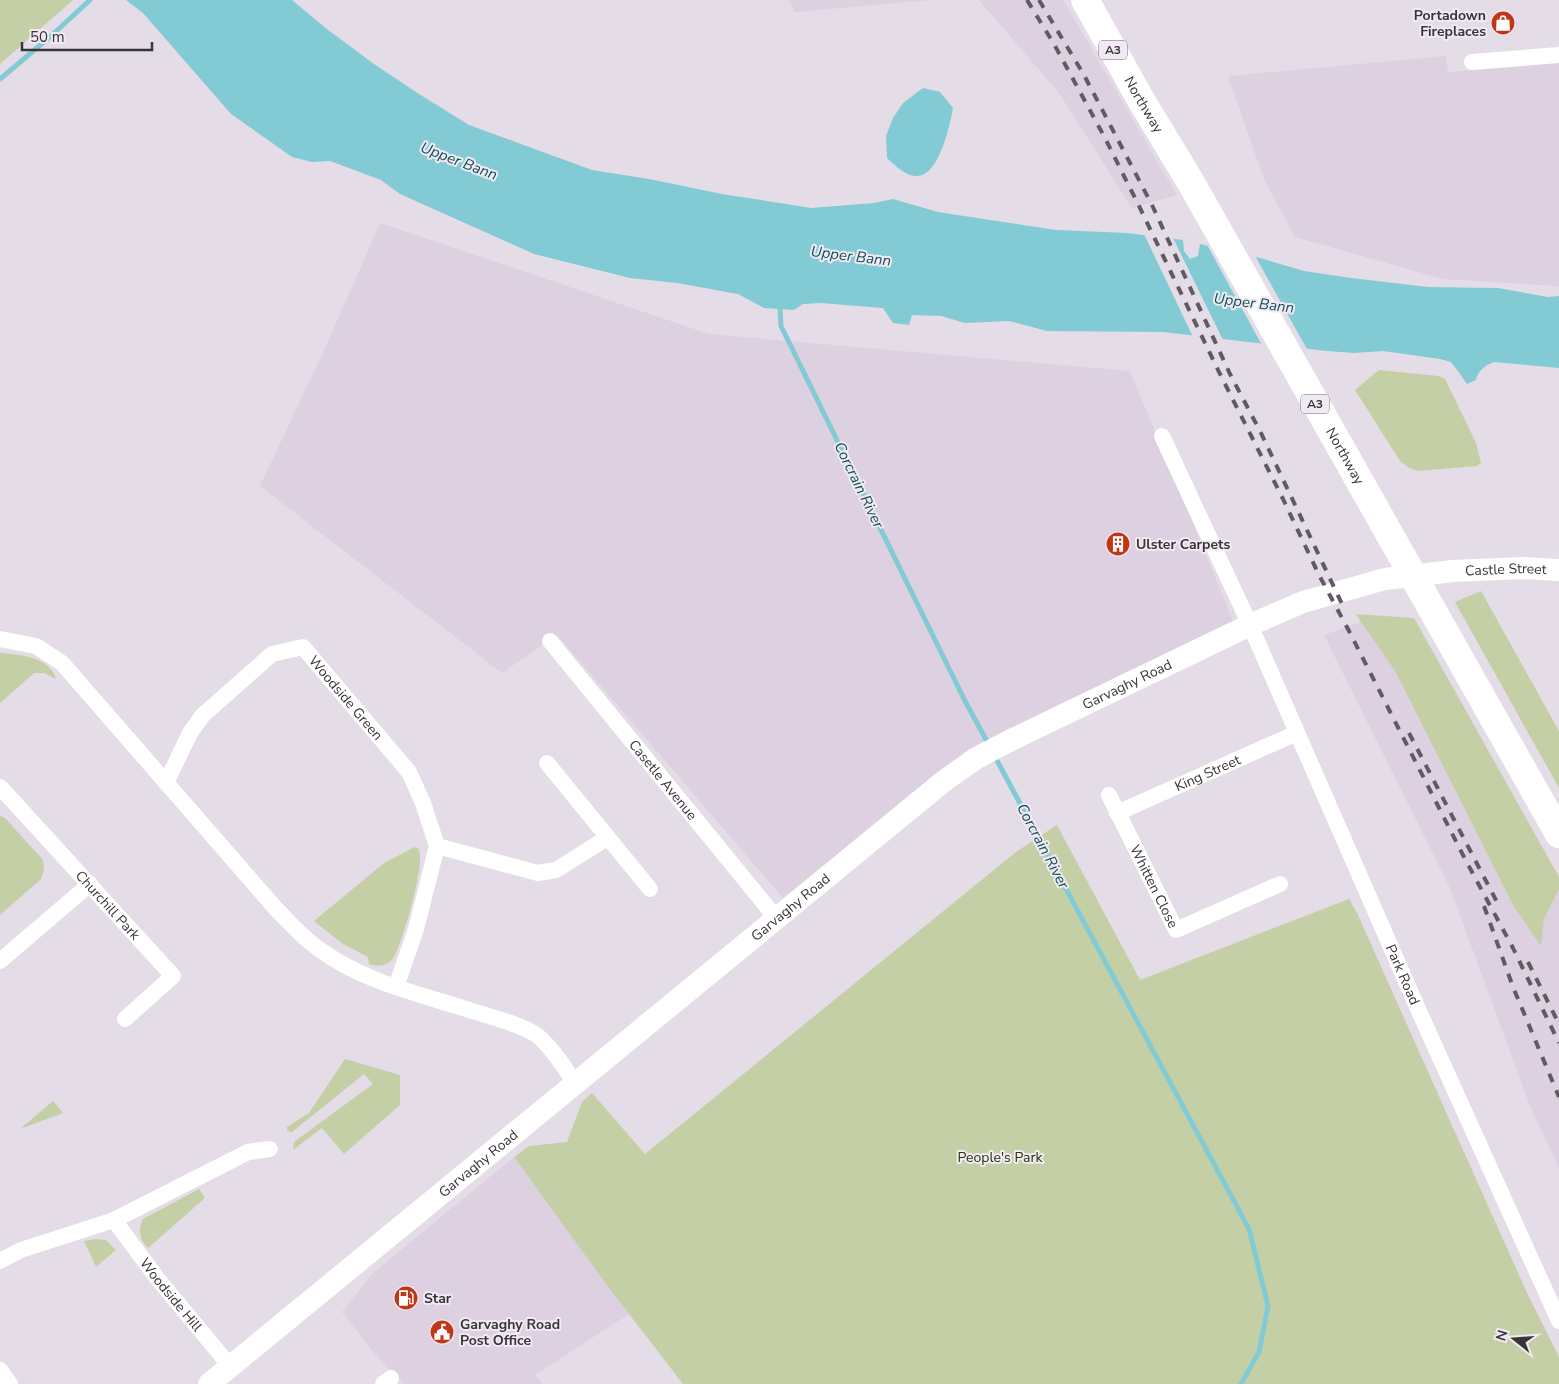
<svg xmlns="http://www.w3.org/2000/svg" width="1559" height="1384" font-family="'Nunito Sans',sans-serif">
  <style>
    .built { fill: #ddd0e0 }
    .green { fill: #c4cfa6 }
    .water { fill: #82cbd4 }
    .pier { fill: #e4dce6 }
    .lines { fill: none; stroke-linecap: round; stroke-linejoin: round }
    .stream { stroke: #82cbd4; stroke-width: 5 }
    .street { stroke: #fff; stroke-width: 16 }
    .secondary { stroke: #fff; stroke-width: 22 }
    .highway { stroke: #fff; stroke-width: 28 }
    .rail { stroke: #5f5b60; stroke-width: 4; stroke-dasharray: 9 9; stroke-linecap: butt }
    .labels { text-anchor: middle; stroke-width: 4; stroke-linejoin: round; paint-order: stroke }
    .shield { fill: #f1e9f3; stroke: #706a70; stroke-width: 1 }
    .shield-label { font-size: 12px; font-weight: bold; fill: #383438 }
    .poi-label { font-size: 14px; font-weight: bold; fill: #383438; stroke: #f1e9f3; text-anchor: start }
    .street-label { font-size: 14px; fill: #383438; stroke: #f1e9f3 }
    .park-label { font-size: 14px; fill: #2a3209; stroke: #f1e9f3 }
    .water-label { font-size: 15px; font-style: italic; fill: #0d4f56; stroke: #f1e9f3 }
  </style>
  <rect width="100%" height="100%" fill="#e4dce6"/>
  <g class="built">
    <path d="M 789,0 L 931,0 L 795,12 Z"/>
    <path d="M 979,0 L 1063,0 L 1177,195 L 1132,208 L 1059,93 Z"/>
    <path d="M 1446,56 L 1448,72 L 1559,63 L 1559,286 L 1443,279 L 1295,237 L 1264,179 L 1228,76 Z"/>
    <path d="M 380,223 L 709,334 L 1130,371 L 1234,623 L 972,747 L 783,898 L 557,635 L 502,673 L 260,486 L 327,344 Z"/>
    <path d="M 1361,622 L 1395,671 L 1514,907 L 1541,945 L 1544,919 L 1559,889 L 1559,1168 L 1530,1106 L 1450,888 L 1324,635 Z"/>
    <path d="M 514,1157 L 606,1284 L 629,1314 L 535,1375 L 542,1384 L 404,1384 L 375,1354 L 342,1312 L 372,1274 Z"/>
  </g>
  <g class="green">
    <path d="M 0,0 L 73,0 L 0,64 Z"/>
    <path d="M 1379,370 L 1439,376 L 1445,379 L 1476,443 L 1481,463 L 1477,466 L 1418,471 L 1409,468 L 1400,461 L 1355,390 Z"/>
    <path d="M 1481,591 L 1559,731 L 1559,788 L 1455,602 Z"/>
    <path d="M 1356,614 L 1414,618 L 1559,877 L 1559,889 L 1544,919 L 1541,946 L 1514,907 L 1395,671 L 1361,622 Z"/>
    <path d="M 0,653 C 20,655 49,656 56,679 L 44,673 L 34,673 L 0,703 Z"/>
    <path d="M 0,816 L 5,818 L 43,860 L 44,870 L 41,879 L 0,915 Z"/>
    <path d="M 1057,825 L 1140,980 L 1349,899 L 1357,913 L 1527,1293 L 1559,1357 L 1559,1384 L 683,1384 L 606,1284 L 514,1157 L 529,1146 L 567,1142 L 582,1102 L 592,1093 L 645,1154 L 1016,852 Z"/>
    <path d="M 415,847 L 419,849 C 421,858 420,867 418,876 C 416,891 400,952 391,961 C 385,966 377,967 369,964 L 368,957 L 343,944 L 314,921 L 384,863 Z"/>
    <path d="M 345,1059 L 400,1075 L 400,1105 L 344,1154 L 322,1128 L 293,1150 L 294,1142 L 373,1084 L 364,1074 L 292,1132 L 287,1131 L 287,1127 L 309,1113 Z"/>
    <path d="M 53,1101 L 63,1113 L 20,1129 Z"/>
    <path d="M 199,1189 L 205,1198 L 148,1248 C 139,1238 138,1231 143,1219 Z"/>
    <path d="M 96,1239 L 106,1240 L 116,1250 L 96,1267 L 84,1241 Z"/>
  </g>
  <g class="water">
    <path d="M 126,0 L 292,0 L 328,30 L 374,64 L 419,94 L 469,125 L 592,170 L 649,179 L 722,194 L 811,208 L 874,203 L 893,199 L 938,212 L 1056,230 L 1127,233 L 1183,240 L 1184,251 L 1190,259 L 1198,256 L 1200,244 L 1260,258 L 1304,271 L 1351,278 L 1428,287 L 1498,288 L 1548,297 L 1559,296 L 1559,368 L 1494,362 C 1485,366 1478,370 1476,380 L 1467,384 L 1460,374 L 1451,362 L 1440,359 L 1383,351 L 1354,353 L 1327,351 L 1163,332 L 1047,331 L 1009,321 L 965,323 L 941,316 L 912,315 L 909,325 L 893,323 L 883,308 L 821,303 L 803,304 L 794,310 L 764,308 L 738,294 L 677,283 L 630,278 L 534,254 L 400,194 L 381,180 L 330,161 L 312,162 L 292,157 L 231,114 L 143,13 Z"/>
    <path d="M 923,88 L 940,92 L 953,108 C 950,125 939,176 917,176 C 906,177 895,165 887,158 L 886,136 L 893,118 L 903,103 Z"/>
  </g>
  <g class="pier">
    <path d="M 1143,232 L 1172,236 L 1224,342 L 1194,339 Z"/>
    <path d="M 1206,243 L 1254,254 L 1308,351 L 1263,347 Z"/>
  </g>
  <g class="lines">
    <g class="stream">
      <path d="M 0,79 L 51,36 L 90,0"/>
      <path d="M 780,309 L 781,326 L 965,701 L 989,745"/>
      <path d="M 994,755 L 1249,1229 L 1268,1306 L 1259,1352 L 1241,1384"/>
    </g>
    <g class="street">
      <path d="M 1472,62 L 1559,55"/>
      <path id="s1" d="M 1162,436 L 1250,625 L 1418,1009 L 1559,1321"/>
      <path d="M 0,639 L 36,646 L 62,663 L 277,910 C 290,923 303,938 319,949 C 362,981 416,993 466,1009 C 484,1015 525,1025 538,1036 C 553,1049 564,1067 575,1083"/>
      <path id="s2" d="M 550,641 L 777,919"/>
      <path d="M 547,763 L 650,889"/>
      <path id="s3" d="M 166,783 L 190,733 L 203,715 L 272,654 L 303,647 L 409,772 L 423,803 L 437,846 L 416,929 L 396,987"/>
      <path id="s4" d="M 0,787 L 173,976 L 125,1019"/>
      <path id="s5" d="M 1109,795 L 1176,930 L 1280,884"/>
      <path id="s6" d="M 1117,813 L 1297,733"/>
      <path d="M 437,846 L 538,873 L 556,870 L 607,838"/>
      <path d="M 0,961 L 90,884"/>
      <path id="s7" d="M 114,1220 L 157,1278 L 230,1366"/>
      <path d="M 0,1261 L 21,1250 L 114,1220 L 248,1152 L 270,1149"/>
      <path d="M 0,1370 L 10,1384"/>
      <path d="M 383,1384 L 391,1378"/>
    </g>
    <path class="secondary" id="s8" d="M 209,1384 L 944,781 L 975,759 L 1011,740 L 1250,625 L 1303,602 L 1385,579 L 1453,571 L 1522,568 L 1559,570"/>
    <path class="highway" id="s9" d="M 1085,0 L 1141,100 L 1190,181 L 1559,834"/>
    <g class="rail">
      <path d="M 1027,0 L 1054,44 L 1105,138 L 1140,208 L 1219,372 L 1283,499 L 1319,575 L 1349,631 L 1465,859 L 1513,948 L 1559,1043"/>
      <path d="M 1039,0 L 1084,75 L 1152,205 L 1230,374 L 1261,433 L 1342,604"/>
      <path d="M 1409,733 L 1499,906"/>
      <path d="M 1484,906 L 1513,987 L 1559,1097"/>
      <path d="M 1528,962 L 1559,1024"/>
    </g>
  </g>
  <defs>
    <symbol id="shop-disc" viewBox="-11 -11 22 22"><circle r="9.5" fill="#c13716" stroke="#f1e9f3"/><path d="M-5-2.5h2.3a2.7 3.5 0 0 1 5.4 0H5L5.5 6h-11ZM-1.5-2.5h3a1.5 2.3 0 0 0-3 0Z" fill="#fff"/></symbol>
    <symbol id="building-disc" viewBox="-11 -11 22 22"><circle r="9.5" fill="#c13716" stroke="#f1e9f3"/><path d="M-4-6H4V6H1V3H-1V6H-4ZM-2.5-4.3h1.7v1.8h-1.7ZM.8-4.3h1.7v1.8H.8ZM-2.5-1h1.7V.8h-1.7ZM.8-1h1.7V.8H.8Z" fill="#fff"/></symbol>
    <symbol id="fuel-disc" viewBox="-11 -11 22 22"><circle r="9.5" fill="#c13716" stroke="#f1e9f3"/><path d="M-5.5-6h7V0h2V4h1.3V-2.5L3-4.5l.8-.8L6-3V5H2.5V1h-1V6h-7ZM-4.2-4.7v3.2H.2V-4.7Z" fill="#fff"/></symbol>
    <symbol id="civic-disc" viewBox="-11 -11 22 22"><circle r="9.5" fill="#c13716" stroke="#f1e9f3"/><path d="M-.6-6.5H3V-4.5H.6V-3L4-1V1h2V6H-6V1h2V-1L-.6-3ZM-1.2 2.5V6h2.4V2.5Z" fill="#fff"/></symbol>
  </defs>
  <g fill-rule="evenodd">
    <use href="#shop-disc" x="1489" y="9" width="28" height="28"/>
    <use href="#building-disc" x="1104" y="530" width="28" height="28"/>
    <use href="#fuel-disc" x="392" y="1284" width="28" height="28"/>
    <use href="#civic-disc" x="428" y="1318" width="28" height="28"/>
  </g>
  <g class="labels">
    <g class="shield">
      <rect x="1099" y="40.5" width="28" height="19" rx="4"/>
      <rect x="1301" y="394.5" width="28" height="19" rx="4"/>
    </g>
    <g class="shield-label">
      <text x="1113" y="54">A3</text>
      <text x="1315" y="408">A3</text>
    </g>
    <g class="poi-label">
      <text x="1486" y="20" text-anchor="end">Portadown<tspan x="1486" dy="16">Fireplaces</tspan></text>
      <text x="1136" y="549">Ulster Carpets</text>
      <text x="424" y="1303">Star</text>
      <text x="460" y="1329">Garvaghy Road<tspan x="460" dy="16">Post Office</tspan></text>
    </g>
    <g class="street-label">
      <text dy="5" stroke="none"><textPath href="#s9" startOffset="120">Northway</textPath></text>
      <text dy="5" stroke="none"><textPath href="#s9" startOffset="525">Northway</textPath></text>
      <text dy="5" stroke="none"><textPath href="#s8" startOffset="1559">Castle Street</textPath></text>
      <text dy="5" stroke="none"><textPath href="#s8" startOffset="1158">Garvaghy Road</textPath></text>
      <text dy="5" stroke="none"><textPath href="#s3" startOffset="268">Woodside Green</textPath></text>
      <text dy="5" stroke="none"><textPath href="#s6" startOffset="99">King Street</textPath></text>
      <text dy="5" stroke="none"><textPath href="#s2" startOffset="179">Casetle Avenue</textPath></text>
      <text dy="5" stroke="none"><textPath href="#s5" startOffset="102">Whitten Close</textPath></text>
      <text dy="5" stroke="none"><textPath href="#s4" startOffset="160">Churchill Park</textPath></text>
      <text dy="5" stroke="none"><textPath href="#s8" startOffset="752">Garvaghy Road</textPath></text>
      <text dy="5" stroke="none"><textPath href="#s1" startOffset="590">Park Road</textPath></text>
      <text dy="5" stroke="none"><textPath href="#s8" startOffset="348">Garvaghy Road</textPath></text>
      <text dy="5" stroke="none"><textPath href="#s7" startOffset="94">Woodside Hill</textPath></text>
    </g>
    <g class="park-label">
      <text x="1000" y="1162">People's Park</text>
    </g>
    <g class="water-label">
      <text transform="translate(459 161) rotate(21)" y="5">Upper Bann</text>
      <text transform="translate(851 256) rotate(7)" y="5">Upper Bann</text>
      <text transform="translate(1254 303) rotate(7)" y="5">Upper Bann</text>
      <text transform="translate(859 485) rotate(64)" y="5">Corcrain River</text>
      <text transform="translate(1043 846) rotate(62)" y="5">Corcrain River</text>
    </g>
  </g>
  <g transform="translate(1514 1339) rotate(287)" stroke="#f1e9f3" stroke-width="4" paint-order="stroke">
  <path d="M0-4L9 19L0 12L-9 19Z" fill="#383438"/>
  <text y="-8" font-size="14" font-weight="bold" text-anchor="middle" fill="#383438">N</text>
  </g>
  <path d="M22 42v8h130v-8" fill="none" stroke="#383438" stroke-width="2.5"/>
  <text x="30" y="42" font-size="15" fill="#383438" stroke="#f1e9f3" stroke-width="4" paint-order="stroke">50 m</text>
</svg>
